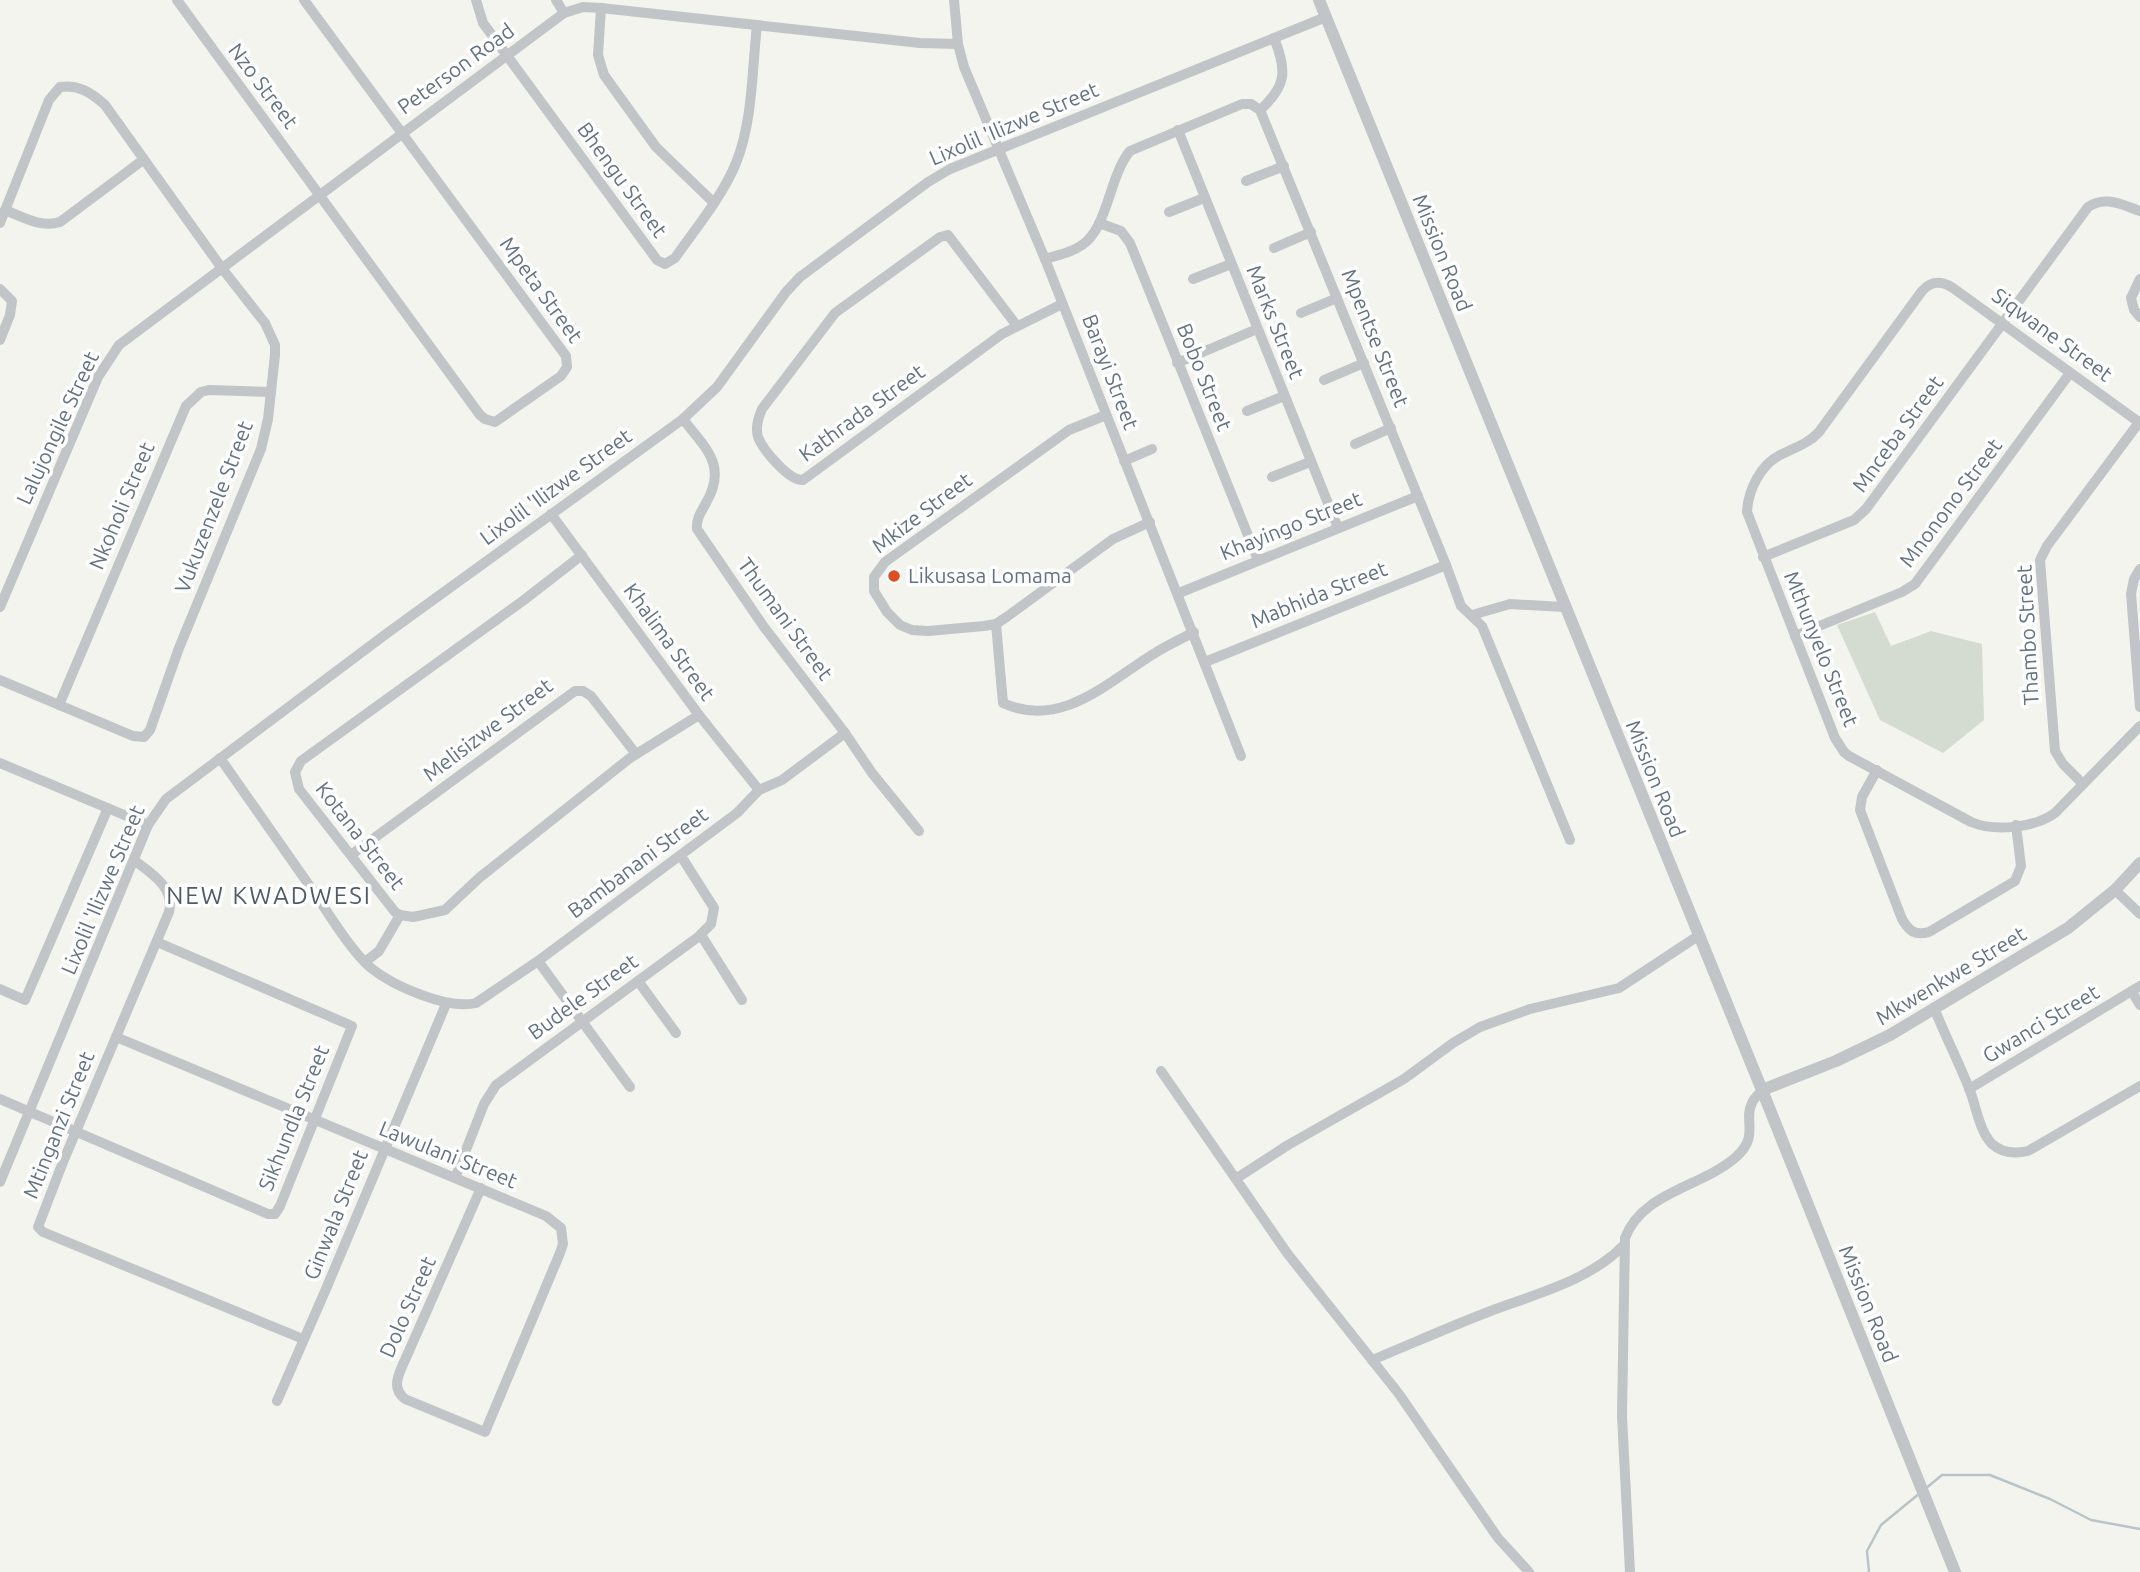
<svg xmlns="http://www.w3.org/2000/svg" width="2140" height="1572" font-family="Ubuntu,sans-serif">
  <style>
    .green { fill: #d4dbd1 }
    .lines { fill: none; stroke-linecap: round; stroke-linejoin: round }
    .stream { stroke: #b9c4c9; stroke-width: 2.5 }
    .minor { stroke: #c1c5c8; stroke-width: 10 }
    .tertiary { stroke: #c1c5c8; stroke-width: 12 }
    .poi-dot { fill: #e04d23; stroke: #fff; stroke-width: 2.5 }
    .labels { text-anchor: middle; stroke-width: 7; stroke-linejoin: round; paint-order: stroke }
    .street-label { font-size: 21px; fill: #637380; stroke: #fff }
    .poi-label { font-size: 21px; fill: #637380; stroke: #fff; text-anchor: start }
    .quarter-label { font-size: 24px; letter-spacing: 2px; fill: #515c65; stroke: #fff }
  </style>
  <rect width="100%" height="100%" fill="#f4f4ef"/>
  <path class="green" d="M 1875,612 L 1891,646 L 1931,631 L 1982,644 L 1984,720 L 1943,753 L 1880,720 L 1837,625 Z"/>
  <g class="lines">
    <g class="stream">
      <path d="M 1925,1489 L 1942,1475 L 1990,1475 L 2050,1499 L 2091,1520 L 2140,1529"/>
      <path d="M 1869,1572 L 1867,1551 L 1881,1525 L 1920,1493"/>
    </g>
    <g class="minor">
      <path d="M 177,0 L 480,415 L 485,419 L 495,422 L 561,376 L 567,367 L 566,356 L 304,0"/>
      <path d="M 476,0 L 483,23 L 657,260 L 665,264 L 675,258 C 696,228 722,197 736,163 C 753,121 752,69 757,25"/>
      <path d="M 556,0 L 564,13"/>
      <path d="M 954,0 L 958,44 L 964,67 L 1045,259 L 1241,756"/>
      <path d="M 601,8 L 598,55 L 604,75 L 656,147 L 713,202"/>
      <path d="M 1260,110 C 1287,86 1287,70 1274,38"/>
      <path d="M 1178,130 L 1338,528"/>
      <path d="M 1246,181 L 1284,166"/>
      <path d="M 5,210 C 23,217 40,228 60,222 L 143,160"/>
      <path d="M 1169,212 L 1204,198"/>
      <path d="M 0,223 L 49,100 L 60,87 C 78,84 92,93 105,105 L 221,267 L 265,323 L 275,345 L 275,355 L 268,419 L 261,449 L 179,648 L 150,730 L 144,737 L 133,736 L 0,680"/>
      <path d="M 1099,223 L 1121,231 L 1130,243 L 1258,560"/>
      <path d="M 1274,248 L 1311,232"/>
      <path d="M 1045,259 C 1058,255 1071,253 1082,245 C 1108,228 1109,176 1130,151 L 1242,104 L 1251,104 L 1260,110 L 1446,565 L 1461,606 L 1482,626 L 1570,840"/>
      <path d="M 1193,279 L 1231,264"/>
      <path d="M 2140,279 L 2131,298 L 2134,310 L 2140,317"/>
      <path d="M 0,289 L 12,301 L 10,315 L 0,340"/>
      <path d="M 1301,313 L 1337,298"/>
      <path d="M 1017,326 L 948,235 L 940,237 L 835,313 L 762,409 C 758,418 755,427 758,437 C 763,450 789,481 803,480 L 1002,334 L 1062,304"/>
      <path d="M 1177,363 L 1257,329"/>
      <path d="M 1324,380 L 1364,363"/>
      <path d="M 1247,411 L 1284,396"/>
      <path d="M 1106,415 L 1069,430 L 885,562 L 874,577 L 874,591 L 887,612 L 900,625 L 912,630 L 928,631 L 984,626 L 996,624 L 1008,616 L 1113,539 L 1150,522"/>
      <path d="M 683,419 C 705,448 728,465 706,503 C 701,512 696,519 697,529 L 764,627 L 845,733 L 872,773 L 919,831"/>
      <path d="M 2140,423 L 1953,288 C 1942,281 1932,280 1922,291 L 1819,432 C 1808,444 1794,448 1780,455 C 1760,465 1748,491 1747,512 L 1835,738 L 1844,752 L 1849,756 L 1971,822 C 1995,832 2034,828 2055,813 L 2140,726"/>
      <path d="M 1355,444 L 1391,428"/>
      <path d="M 1124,461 L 1152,449"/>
      <path d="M 1272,477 L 1310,462"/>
      <path d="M 551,514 L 699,715 L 759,790"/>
      <path d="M 582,555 L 524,600 L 301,761 L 295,772 L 299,789 L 395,912 L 400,915 L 413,917 L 445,910 L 479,878 L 630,758 L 699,715"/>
      <path d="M 1763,557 L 1854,520 L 1866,509 L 2088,207 C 2105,195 2122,205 2140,211"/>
      <path d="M 2140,569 L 2134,579 L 2131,594 L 2140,707"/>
      <path d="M 1179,593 L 1418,496"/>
      <path d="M 0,607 L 98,377 L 119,345 L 564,13 L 583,7 L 601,8 L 920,43 L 958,44"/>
      <path d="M 1472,615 L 1510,604 L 1564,607"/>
      <path d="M 996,624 L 1003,703 C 1061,730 1109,681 1155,653 C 1168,645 1181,639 1194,632"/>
      <path d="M 1795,636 L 1902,592 L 1915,584 L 2070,373"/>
      <path d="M 1205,662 L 1446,565"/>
      <path d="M 59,705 L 186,406 L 201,392 L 209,390 L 271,392"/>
      <path d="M 220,758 C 252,804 284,850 316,895 C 330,916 352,952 371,968 C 393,986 448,1010 476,1003 L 538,961 L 737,813 L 759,790 L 782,780 L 845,733"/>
      <path d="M 0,763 L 148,825"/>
      <path d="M 1877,770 L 1862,797 L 1860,810 L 1902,919 C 1909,931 1915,936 1929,932 L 2015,881 L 2021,866 L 2016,825"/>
      <path d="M 2082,783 L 2063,764 L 2055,751 L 2040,560 L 2047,546 L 2140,421"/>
      <path d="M 351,855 L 575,691 L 583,691 L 591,696 L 636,754"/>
      <path d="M 134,860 C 151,873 175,887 169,912 L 63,1162 L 38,1227 L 43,1232 L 303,1339"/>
      <path d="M 2115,890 L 2140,914"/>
      <path d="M 701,935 L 742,1000"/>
      <path d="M 538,961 L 630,1087"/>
      <path d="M 365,962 L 379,951 L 400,915"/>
      <path d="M 638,981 L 676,1033"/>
      <path d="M 0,989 L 25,1000 L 108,808"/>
      <path d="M 2132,992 L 2140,1005"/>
      <path d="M 1934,1008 C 1945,1035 1958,1061 1969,1088 C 1976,1105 1979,1131 1992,1144 C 2002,1153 2015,1154 2028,1151 L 2140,1086"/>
      <path d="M 116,1037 L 546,1216 L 561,1228 L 563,1244 L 560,1253 L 485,1432 L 405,1399 C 394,1390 396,1381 401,1369 L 481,1188"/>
      <path d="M 1161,1071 L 1287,1253 L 1399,1394 L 1498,1538 L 1529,1572"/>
      <path d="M 1969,1089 L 2140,986"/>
      <path d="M 0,1099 L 268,1214 L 275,1214 L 280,1206 L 352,1026 L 157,942"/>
      <path d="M 455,1178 L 484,1104 L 496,1085 L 698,937 L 711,924 L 714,908 L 681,856"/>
      <path d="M 1237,1178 L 1288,1145 L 1404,1079 L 1453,1043 L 1480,1027 L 1530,1009 L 1619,988 L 1698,936"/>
      <path d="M 0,1182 L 148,825 L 166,799 L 386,634 L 683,419 L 717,387 L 786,292 L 800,277 L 928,182 L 950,169 L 1326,17"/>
      <path d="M 1372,1360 C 1411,1344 1449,1327 1488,1312 C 1535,1294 1587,1282 1623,1246"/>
      <path d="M 277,1401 L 326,1289 L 446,1004"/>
      <path d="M 1630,1572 L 1622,1416 L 1625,1238 C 1642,1192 1702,1187 1736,1157 C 1760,1136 1743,1120 1752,1103 C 1754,1098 1759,1094 1762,1090"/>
    </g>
    <g class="tertiary">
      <path d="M 1319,0 L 1762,1090 L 1955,1572"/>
      <path d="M 1762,1090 L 1836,1061 L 1890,1035 L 2068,928 L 2115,890 L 2140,863"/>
    </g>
  </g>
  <circle class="poi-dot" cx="894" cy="576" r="7"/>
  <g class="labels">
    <g class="street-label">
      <text transform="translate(456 69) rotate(-36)" y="7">Peterson Road</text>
      <text transform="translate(263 86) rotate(53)" y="7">Nzo Street</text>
      <text transform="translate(1014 124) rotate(-23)" y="7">Lixolil 'Ilizwe Street</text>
      <text transform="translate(622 180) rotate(54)" y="7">Bhengu Street</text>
      <text transform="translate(1442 253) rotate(68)" y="7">Mission Road</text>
      <text transform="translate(541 290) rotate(54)" y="7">Mpeta Street</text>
      <text transform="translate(1275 322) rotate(68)" y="7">Marks Street</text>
      <text transform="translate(2052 335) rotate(36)" y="7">Siqwane Street</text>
      <text transform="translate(1375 338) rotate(68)" y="7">Mpentse Street</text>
      <text transform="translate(1110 372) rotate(69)" y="7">Barayi Street</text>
      <text transform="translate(1204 377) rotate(68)" y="7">Bobo Street</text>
      <text transform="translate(862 413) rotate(-36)" y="7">Kathrada Street</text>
      <text transform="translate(58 428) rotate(-65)" y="7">Lalujongile Street</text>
      <text transform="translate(1898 434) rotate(-54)" y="7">Mnceba Street</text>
      <text transform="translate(556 487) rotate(-36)" y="7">Lixolil 'Ilizwe Street</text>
      <text transform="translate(1951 503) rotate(-53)" y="7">Mnonono Street</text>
      <text transform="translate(122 506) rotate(-67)" y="7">Nkoholi Street</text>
      <text transform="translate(214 507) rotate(-69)" y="7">Vukuzenzele Street</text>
      <text transform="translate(922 513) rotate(-37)" y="7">Mkize Street</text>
      <text transform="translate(1291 526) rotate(-22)" y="7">Khayingo Street</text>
      <text transform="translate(1319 595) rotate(-22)" y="7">Mabhida Street</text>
      <text transform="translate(785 619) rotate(54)" y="7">Thumani Street</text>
      <text transform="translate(2028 635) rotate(-93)" y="7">Thambo Street</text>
      <text transform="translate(669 642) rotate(54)" y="7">Khalima Street</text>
      <text transform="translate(1821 649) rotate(68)" y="7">Mthunyelo Street</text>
      <text transform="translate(488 730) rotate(-37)" y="7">Melisizwe Street</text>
      <text transform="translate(1655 779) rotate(68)" y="7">Mission Road</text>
      <text transform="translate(360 836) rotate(52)" y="7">Kotana Street</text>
      <text transform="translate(638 863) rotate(-37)" y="7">Bambanani Street</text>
      <text transform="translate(103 890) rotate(-67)" y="7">Lixolil 'Ilizwe Street</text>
      <text transform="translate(1951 976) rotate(-31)" y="7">Mkwenkwe Street</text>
      <text transform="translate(583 997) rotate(-36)" y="7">Budele Street</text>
      <text transform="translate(2041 1024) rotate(-31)" y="7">Gwanci Street</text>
      <text transform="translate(294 1118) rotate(-68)" y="7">Sikhundla Street</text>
      <text transform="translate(59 1125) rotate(-68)" y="7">Mtinganzi Street</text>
      <text transform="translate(448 1155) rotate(22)" y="7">Lawulani Street</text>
      <text transform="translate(336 1215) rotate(-68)" y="7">Ginwala Street</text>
      <text transform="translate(1868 1304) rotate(68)" y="7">Mission Road</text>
      <text transform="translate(408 1307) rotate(-66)" y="7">Dolo Street</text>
    </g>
    <g class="poi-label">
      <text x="908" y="583">Likusasa Lomama</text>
    </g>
    <g class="quarter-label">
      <text x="269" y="904">NEW KWADWESI</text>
    </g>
  </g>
</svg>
